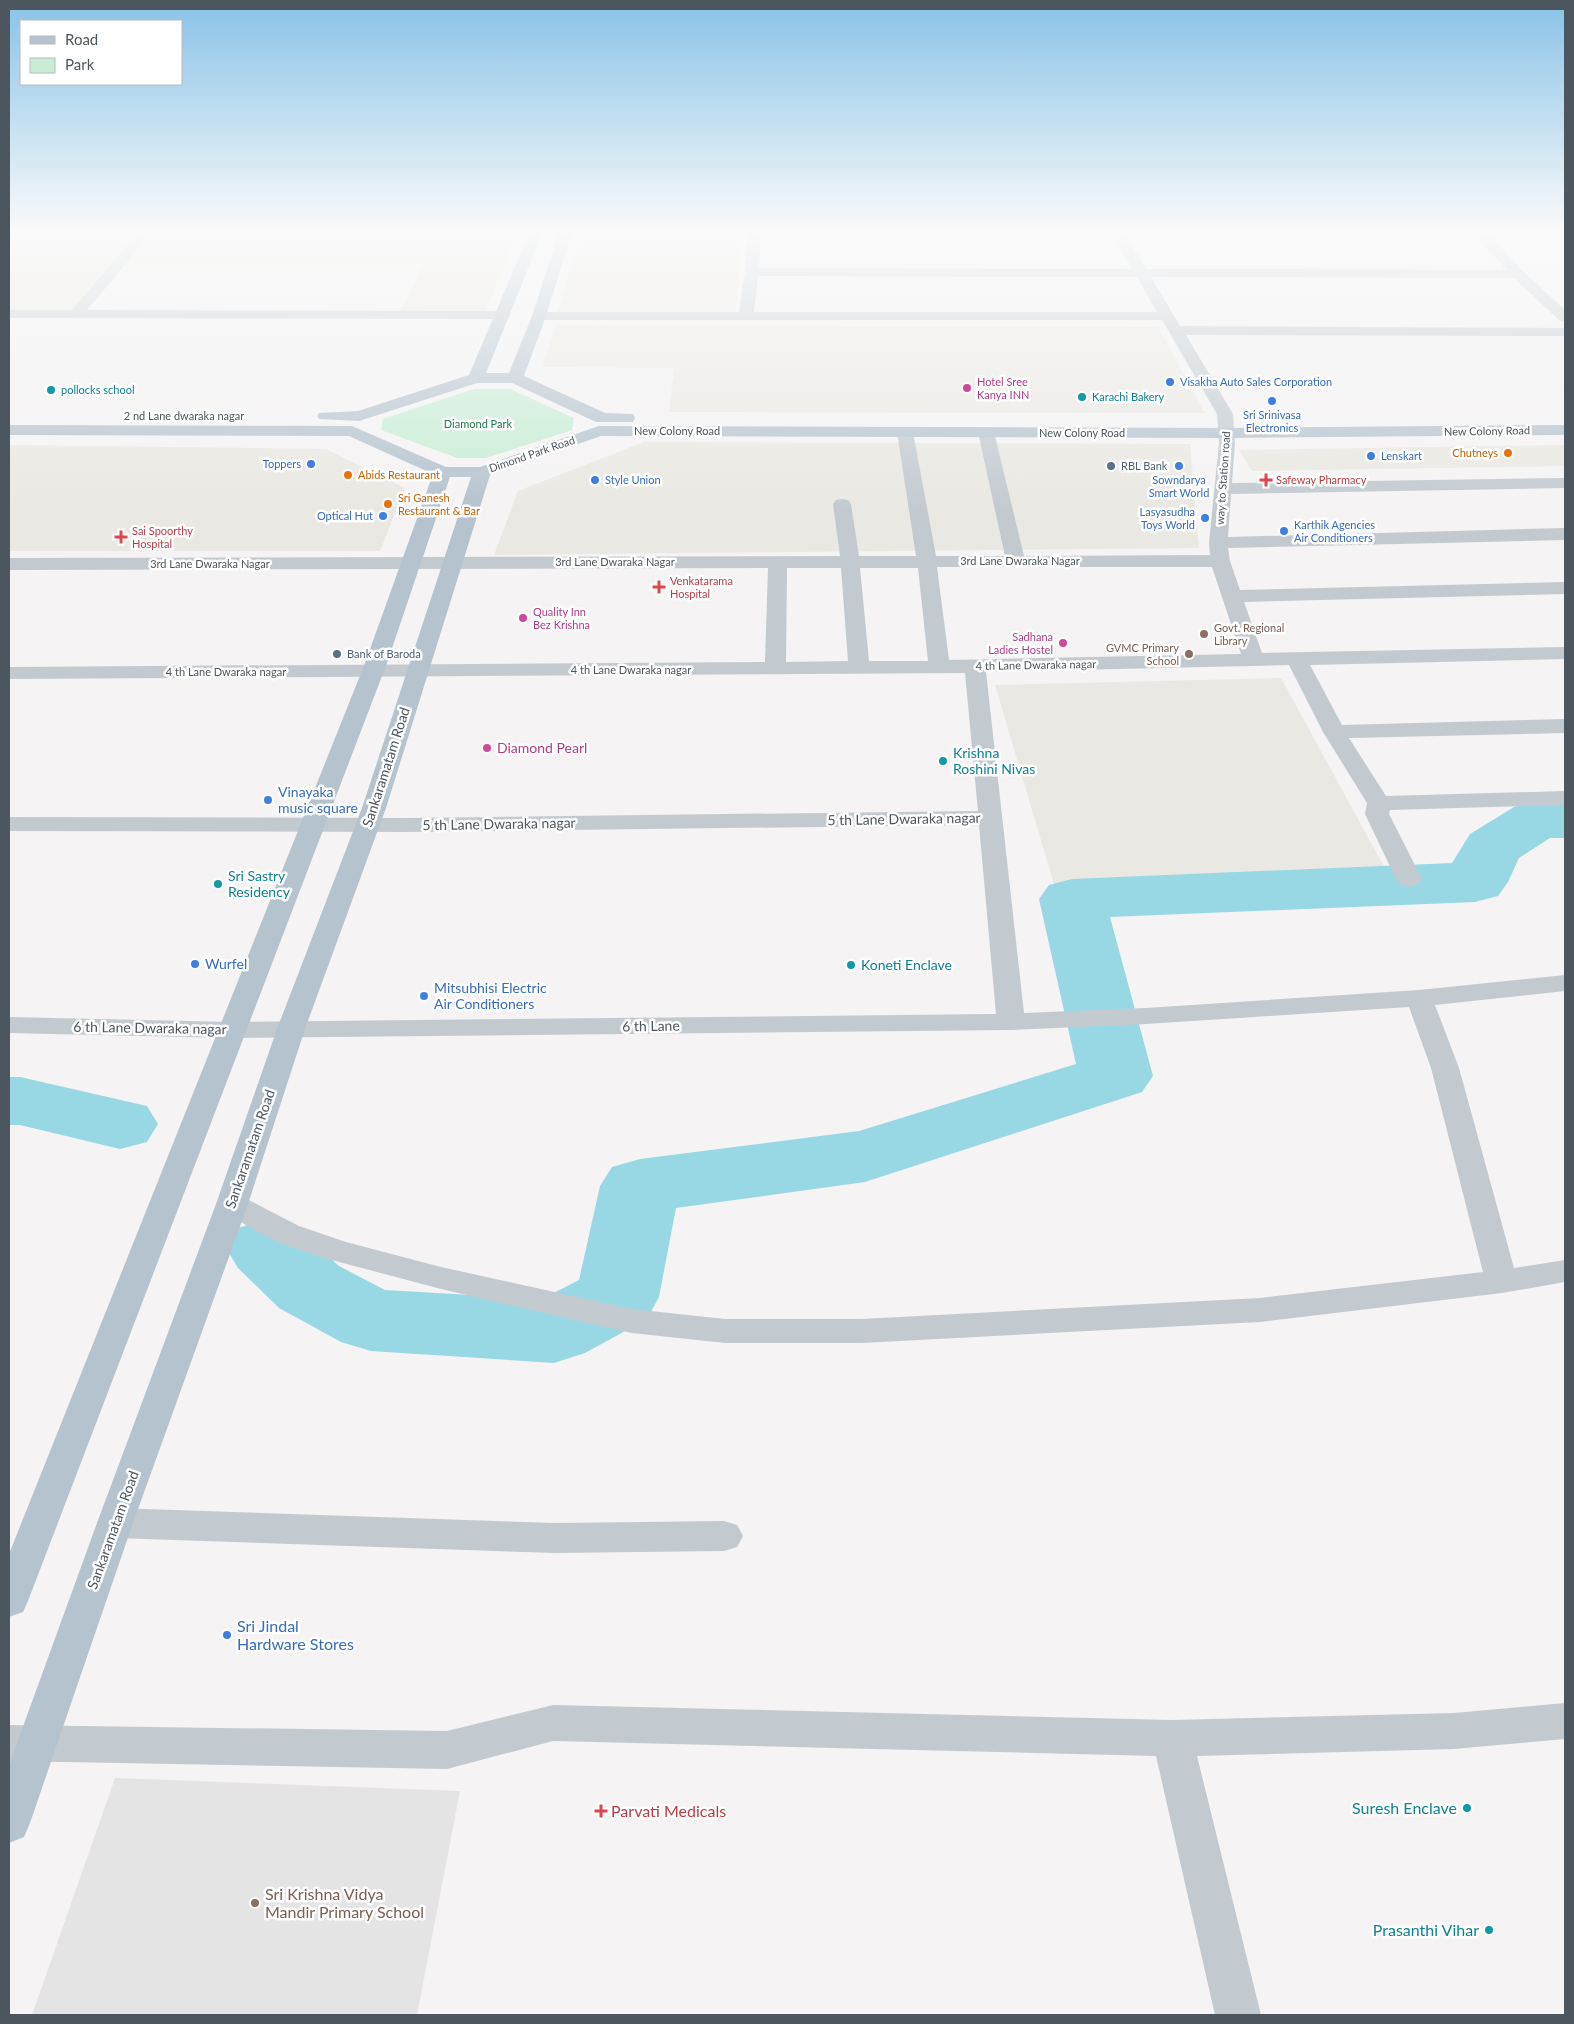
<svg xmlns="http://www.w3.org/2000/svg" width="1574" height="2024" font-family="Lato,sans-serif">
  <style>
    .commercial { fill: #eae8e2 }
    .education { fill: #e5e4e4 }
    .green { fill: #c7edd4 }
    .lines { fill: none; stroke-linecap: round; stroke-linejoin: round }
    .river { fill: #98d8e5; fill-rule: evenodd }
    .minor { fill: #c2cad0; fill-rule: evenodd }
    .major { fill: #b5c3ce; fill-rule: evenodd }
    .shop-dot { fill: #3f7fe0; stroke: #fff; stroke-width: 2 }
    .hotel-dot { fill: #d1479c; stroke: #fff; stroke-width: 2 }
    .culture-dot { fill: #0f9aa8; stroke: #fff; stroke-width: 2 }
    .food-dot { fill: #e8710a; stroke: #fff; stroke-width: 2 }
    .service-dot { fill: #5c6f8a; stroke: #fff; stroke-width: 2 }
    .health-dot { fill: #e0444e; stroke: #fff; stroke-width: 2 }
    .education-dot { fill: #8d6e63; stroke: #fff; stroke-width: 2 }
    .labels { text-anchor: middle; stroke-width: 5; stroke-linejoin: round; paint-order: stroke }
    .far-hotel-label { font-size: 11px; fill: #b23c85; stroke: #fff; text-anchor: start }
    .far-shop-label { font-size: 11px; fill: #366cbe; stroke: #fff; text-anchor: start }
    .far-culture-label { font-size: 11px; fill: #0d838f; stroke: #fff; text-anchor: start }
    .far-street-label { font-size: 11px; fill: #4c565f; stroke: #fff }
    .far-park-label { font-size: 11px; fill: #217c4b; stroke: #fff }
    .far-food-label { font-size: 11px; fill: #c56008; stroke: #fff; text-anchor: start }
    .far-service-label { font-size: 11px; fill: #4e5e75; stroke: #fff; text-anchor: start }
    .far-health-label { font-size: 11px; fill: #be3a42; stroke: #fff; text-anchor: start }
    .far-education-label { font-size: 11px; fill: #785e54; stroke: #fff; text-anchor: start }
    .hotel-label { font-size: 14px; fill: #b23c85; stroke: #fff; text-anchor: start }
    .culture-label { font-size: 14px; fill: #0d838f; stroke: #fff; text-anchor: start }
    .street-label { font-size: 14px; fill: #4c565f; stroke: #fff }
    .shop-label { font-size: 14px; fill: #366cbe; stroke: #fff; text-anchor: start }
    .near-shop-label { font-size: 16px; fill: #366cbe; stroke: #fff; text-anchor: start }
    .near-culture-label { font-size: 16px; fill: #0d838f; stroke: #fff; text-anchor: end }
    .near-health-label { font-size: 16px; fill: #be3a42; stroke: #fff; text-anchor: start }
    .near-education-label { font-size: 16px; fill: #785e54; stroke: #fff; text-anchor: start }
  </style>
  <rect width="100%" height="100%" fill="#f5f3f3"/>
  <g class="commercial">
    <path d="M 583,229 L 742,229 L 736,312 L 558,312 Z"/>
    <path d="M 9,230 L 142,230 L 72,310 L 9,310 Z"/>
    <path d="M 154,230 L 518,230 L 485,312 L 401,311 L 424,263 L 124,265 Z"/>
    <path d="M 557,325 L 1158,327 L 1205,413 L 669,412 L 674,368 L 542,367 Z"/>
    <path d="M 644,442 L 1190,444 L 1199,548 L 494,555 L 518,491 Z"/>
    <path d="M 9,445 L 326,449 L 405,488 L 380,551 L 9,551 Z"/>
    <path d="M 1565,445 L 1565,466 L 1252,471 L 1239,450 Z"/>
    <path d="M 1281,678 L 1388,874 L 1054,884 L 995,685 Z"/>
  </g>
  <path class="education" d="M 115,1778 L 460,1791 L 417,2015 L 32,2015 Z"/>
  <path class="green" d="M 474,389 L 510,389 L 574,418 L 572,430 L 486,458 L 457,458 L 381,430 L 383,419 Z"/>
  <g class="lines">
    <g class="river">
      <path d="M 1565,800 L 1565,838 L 1550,838 L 1519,858 L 1508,882 L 1498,896 L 1475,902 L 1110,917 L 1153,1076 L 1142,1092 L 865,1182 L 676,1208 L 659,1297 L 647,1319 L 585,1353 L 554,1363 L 371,1351 L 341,1342 L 279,1308 L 238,1268 L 226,1248 L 238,1228 L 267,1219 L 296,1228 L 339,1266 L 385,1290 L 542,1299 L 579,1280 L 600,1186 L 612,1167 L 640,1159 L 859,1131 L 1076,1064 L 1039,899 L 1049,885 L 1072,879 L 1452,863 L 1470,834 L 1514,807 L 1536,801 Z"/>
      <path d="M 9,1077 L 20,1077 L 147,1106 L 158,1124 L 147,1142 L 120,1149 L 20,1125 L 9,1125 Z"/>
    </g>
    <g class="minor">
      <path d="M 141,229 L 155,229 L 87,310 L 503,311 L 508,312 L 510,315 L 508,318 L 503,319 L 9,318 L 9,310 L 72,310 Z"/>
      <path d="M 748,229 L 761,229 L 759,268 L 1133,269 L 1109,229 L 1122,229 L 1146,269 L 1507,270 L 1469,229 L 1483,229 L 1523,271 L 1565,310 L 1565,322 L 1560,321 L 1514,278 L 1151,277 L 1180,326 L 1565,328 L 1565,336 L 1186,335 L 1233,414 L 1235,443 L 1232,483 L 1565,478 L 1565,488 L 1231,494 L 1228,537 L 1565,528 L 1565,540 L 1228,548 L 1230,561 L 1240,590 L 1565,582 L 1565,594 L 1244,602 L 1262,653 L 1565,647 L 1565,659 L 1310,665 L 1342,725 L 1565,719 L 1565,733 L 1349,738 L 1386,796 L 1565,791 L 1565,805 L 1390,810 L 1389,814 L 1422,879 L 1418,884 L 1409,887 L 1400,884 L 1396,879 L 1365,814 L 1367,803 L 1323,732 L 1289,665 L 986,672 L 1024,1013 L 1146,1008 L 1419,990 L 1565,975 L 1565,991 L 1435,1005 L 1459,1068 L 1514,1268 L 1565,1260 L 1565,1282 L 1502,1293 L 1260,1322 L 862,1343 L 725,1343 L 632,1333 L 441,1289 L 328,1259 L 277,1242 L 221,1211 L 216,1204 L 221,1197 L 232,1193 L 243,1197 L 299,1226 L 346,1242 L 441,1267 L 632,1309 L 725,1319 L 862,1319 L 1260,1298 L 1483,1272 L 1431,1068 L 1409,1007 L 1146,1024 L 1011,1030 L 232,1038 L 9,1033 L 9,1017 L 232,1022 L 996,1014 L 979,825 L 405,832 L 9,831 L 9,817 L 405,818 L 978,811 L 965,673 L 9,679 L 9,667 L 765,662 L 768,568 L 9,570 L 9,558 L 840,556 L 833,504 L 836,500 L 842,499 L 848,500 L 851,504 L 859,556 L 916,556 L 897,432 L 899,428 L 911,428 L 913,432 L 936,556 L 1005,556 L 978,432 L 980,428 L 992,428 L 994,432 L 1024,556 L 1210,555 L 1209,543 L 1219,443 L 1217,414 L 1162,320 L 539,320 L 534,319 L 532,316 L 534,313 L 539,312 L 739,312 L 745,272 ZM 758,276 L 1137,277 L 1157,312 L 754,312 ZM 937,567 L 1212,567 L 1241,654 L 949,660 ZM 787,568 L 841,568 L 848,661 L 786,662 ZM 860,568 L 918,568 L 928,661 L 869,661 Z"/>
      <path d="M 115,1508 L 555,1523 L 724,1521 L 737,1525 L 743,1536 L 737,1547 L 724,1551 L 555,1553 L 115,1538 L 102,1534 L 97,1523 L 102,1512 Z"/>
      <path d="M 1565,1703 L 1565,1739 L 1454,1749 L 1197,1756 L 1261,2015 L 1215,2015 L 1156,1756 L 553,1741 L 447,1769 L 9,1761 L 9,1725 L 447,1731 L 553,1705 L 1172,1720 L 1454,1713 Z"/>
    </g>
    <g class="major">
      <path d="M 531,229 L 544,229 L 486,373 L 509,373 L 532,316 L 560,229 L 573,229 L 546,316 L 524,376 L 605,413 L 633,414 L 635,418 L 633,422 L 596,422 L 512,383 L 477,383 L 359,421 L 319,419 L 317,416 L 319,413 L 358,411 L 469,375 Z"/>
      <path d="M 9,425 L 352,426 L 446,467 L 480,467 L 599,426 L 1227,428 L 1565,425 L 1565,435 L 1227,438 L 601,436 L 490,475 L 386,808 L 305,1029 L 248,1204 L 133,1523 L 30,1823 L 24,1837 L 9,1843 L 9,1765 L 97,1523 L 216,1204 L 277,1029 L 362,808 L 471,477 L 450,477 L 387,663 L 28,1601 L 23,1612 L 9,1617 L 9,1554 L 365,663 L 433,474 L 349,436 L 9,435 Z"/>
    </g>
  </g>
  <linearGradient id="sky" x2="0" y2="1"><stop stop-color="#88c2e7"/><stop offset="0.45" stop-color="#fafafa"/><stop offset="1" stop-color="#fafafa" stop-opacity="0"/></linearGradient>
  <rect width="1574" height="512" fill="url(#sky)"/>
  <g class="shop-dot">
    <circle cx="1170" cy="382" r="5"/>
    <circle cx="1272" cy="401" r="5"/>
    <circle cx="1371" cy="456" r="5"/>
    <circle cx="311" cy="464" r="5"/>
    <circle cx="1179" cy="466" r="5"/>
    <circle cx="595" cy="480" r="5"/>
    <circle cx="383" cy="516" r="5"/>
    <circle cx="1205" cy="518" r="5"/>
    <circle cx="1284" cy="531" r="5"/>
    <circle cx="268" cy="800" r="5"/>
    <circle cx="195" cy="964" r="5"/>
    <circle cx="424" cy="996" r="5"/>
    <circle cx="227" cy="1635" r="5"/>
  </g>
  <g class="hotel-dot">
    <circle cx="967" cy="388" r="5"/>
    <circle cx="523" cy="618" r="5"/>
    <circle cx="1063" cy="643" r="5"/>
    <circle cx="487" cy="748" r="5"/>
  </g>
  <g class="culture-dot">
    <circle cx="51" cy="390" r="5"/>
    <circle cx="1082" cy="397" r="5"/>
    <circle cx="943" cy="761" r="5"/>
    <circle cx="218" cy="884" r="5"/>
    <circle cx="851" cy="965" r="5"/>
    <circle cx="1467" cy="1808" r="5"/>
    <circle cx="1489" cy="1930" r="5"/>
  </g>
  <g class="food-dot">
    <circle cx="1508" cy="453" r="5"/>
    <circle cx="348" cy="475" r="5"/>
    <circle cx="388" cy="504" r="5"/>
  </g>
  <g class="service-dot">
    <circle cx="1111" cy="466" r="5"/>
    <circle cx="337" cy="654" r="5"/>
  </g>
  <g class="health-dot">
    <path d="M1263.5 472.5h5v5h5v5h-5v5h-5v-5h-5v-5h5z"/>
    <path d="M118.5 529.5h5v5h5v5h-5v5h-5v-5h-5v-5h5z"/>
    <path d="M656.5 579.5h5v5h5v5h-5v5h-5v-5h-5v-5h5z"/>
    <path d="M598.5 1803.5h5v5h5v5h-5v5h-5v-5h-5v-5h5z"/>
  </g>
  <g class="education-dot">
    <circle cx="1204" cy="634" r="5"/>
    <circle cx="1189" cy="654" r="5"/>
    <circle cx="255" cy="1903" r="5"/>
  </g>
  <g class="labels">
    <g class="far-hotel-label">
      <text x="977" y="386">Hotel Sree<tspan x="977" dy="13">Kanya INN</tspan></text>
      <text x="533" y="616">Quality Inn<tspan x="533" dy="13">Bez Krishna</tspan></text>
      <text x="1053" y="641" text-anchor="end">Sadhana<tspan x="1053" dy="13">Ladies Hostel</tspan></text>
    </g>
    <g class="far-shop-label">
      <text x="1180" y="386">Visakha Auto Sales Corporation</text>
      <text x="1272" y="419" text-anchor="middle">Sri Srinivasa<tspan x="1272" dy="13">Electronics</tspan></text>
      <text x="1381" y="460">Lenskart</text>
      <text x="301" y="468" text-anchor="end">Toppers</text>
      <text x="605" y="484">Style Union</text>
      <text x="1179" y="484" text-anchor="middle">Sowndarya<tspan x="1179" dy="13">Smart World</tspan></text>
      <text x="1195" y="516" text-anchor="end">Lasyasudha<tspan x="1195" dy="13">Toys World</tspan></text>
      <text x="373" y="520" text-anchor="end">Optical Hut</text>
      <text x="1294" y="529">Karthik Agencies<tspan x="1294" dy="13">Air Conditioners</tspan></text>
    </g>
    <g class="far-culture-label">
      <text x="61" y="394">pollocks school</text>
      <text x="1092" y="401">Karachi Bakery</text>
    </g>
    <g class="far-street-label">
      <text x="184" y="420">2 nd Lane dwaraka nagar</text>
      <text x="677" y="435">New Colony Road</text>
      <text transform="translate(1487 431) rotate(-1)" y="4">New Colony Road</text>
      <text x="1082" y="437">New Colony Road</text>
      <text transform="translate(532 454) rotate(-19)" y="4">Dimond Park Road</text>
      <text transform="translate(1223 478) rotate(-86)" y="4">way to Station road</text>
      <text x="1020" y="565">3rd Lane Dwaraka Nagar</text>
      <text x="615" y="566">3rd Lane Dwaraka Nagar</text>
      <text x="210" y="568">3rd Lane Dwaraka Nagar</text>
      <text transform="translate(1036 665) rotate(-1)" y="4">4 th Lane Dwaraka nagar</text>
      <text x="631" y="674">4 th Lane Dwaraka nagar</text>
      <text x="226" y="676">4 th Lane Dwaraka nagar</text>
    </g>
    <g class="far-park-label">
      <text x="478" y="428">Diamond Park</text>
    </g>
    <g class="far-food-label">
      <text x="1498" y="457" text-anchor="end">Chutneys</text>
      <text x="358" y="479">Abids Restaurant</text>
      <text x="398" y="502">Sri Ganesh<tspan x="398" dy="13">Restaurant &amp; Bar</tspan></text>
    </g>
    <g class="far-service-label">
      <text x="1121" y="470">RBL Bank</text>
      <text x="347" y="658">Bank of Baroda</text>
    </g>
    <g class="far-health-label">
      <text x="1276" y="484">Safeway Pharmacy</text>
      <text x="132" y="535">Sai Spoorthy<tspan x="132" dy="13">Hospital</tspan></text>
      <text x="670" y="585">Venkatarama<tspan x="670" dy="13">Hospital</tspan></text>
    </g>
    <g class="far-education-label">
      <text x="1214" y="632">Govt. Regional<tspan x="1214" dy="13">Library</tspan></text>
      <text x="1179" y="652" text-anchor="end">GVMC Primary<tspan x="1179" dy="13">School</tspan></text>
    </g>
    <g class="hotel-label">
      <text x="497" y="753">Diamond Pearl</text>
    </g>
    <g class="culture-label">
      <text x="953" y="758">Krishna<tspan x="953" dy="16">Roshini Nivas</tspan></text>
      <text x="228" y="881">Sri Sastry<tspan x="228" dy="16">Residency</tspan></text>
      <text x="861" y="970">Koneti Enclave</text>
    </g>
    <g class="street-label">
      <text transform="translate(386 767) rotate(-72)" y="5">Sankaramatam Road</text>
      <text transform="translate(904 819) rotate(-1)" y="5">5 th Lane Dwaraka nagar</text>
      <text transform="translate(499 824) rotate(-1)" y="5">5 th Lane Dwaraka nagar</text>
      <text transform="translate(651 1026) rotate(-1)" y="5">6 th Lane</text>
      <text transform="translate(150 1028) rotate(1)" y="5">6 th Lane Dwaraka nagar</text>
      <text transform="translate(250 1149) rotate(-71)" y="5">Sankaramatam Road</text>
      <text transform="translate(113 1530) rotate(-70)" y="5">Sankaramatam Road</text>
    </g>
    <g class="shop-label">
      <text x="278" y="797">Vinayaka<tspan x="278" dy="16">music square</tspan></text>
      <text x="205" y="969">Wurfel</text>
      <text x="434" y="993">Mitsubhisi Electric<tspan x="434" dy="16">Air Conditioners</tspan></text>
    </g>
    <g class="near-shop-label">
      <text x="237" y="1632">Sri Jindal<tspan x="237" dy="18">Hardware Stores</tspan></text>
    </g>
    <g class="near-culture-label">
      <text x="1457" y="1814">Suresh Enclave</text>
      <text x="1479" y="1936">Prasanthi Vihar</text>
    </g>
    <g class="near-health-label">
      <text x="611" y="1817">Parvati Medicals</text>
    </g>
    <g class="near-education-label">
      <text x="265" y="1900">Sri Krishna Vidya<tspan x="265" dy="18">Mandir Primary School</tspan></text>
    </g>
  </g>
  <rect width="1574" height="2024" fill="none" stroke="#4c565f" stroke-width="20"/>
  <rect x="20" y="20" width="162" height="65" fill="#ffffff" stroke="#b7bbbf"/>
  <rect x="30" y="36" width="25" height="8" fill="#b5c3ce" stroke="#b7bbbf"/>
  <text x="65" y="45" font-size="15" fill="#4c565f">Road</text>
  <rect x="30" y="58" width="25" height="15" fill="#c7edd4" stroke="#b7bbbf"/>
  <text x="65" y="70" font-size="15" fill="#4c565f">Park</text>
</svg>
